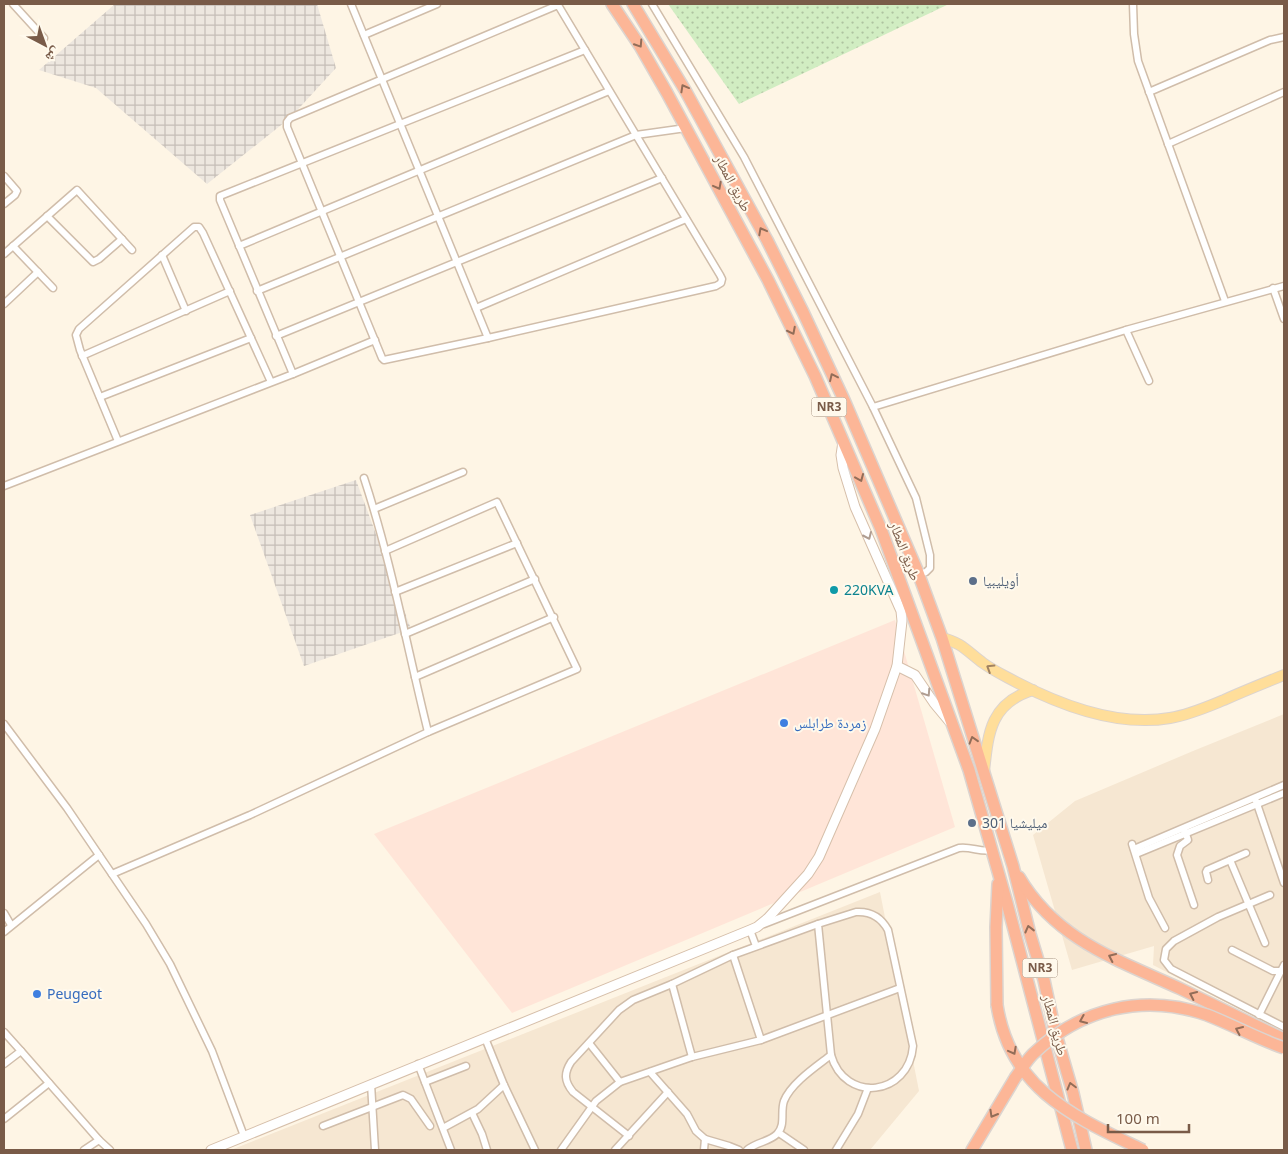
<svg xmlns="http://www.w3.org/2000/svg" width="1288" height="1154" viewBox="0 0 1288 1154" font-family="'Noto Sans','Noto Naskh Arabic',sans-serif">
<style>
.residential{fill:#f6e7d2}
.commercial{fill:#ffe5d8}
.industrial{fill:url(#industrial-grid)}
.grass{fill:url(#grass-dots)}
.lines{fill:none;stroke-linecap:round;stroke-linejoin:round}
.street-casing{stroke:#d0bdaa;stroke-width:9}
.secondary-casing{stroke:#d6bfaa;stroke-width:11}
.primary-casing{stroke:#dcd4cf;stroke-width:12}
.highway-casing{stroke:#dcd4cf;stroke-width:14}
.street{stroke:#fff;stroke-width:6}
.secondary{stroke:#fff;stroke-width:9}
.primary{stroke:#ffde9a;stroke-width:10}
.highway{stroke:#fcb697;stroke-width:11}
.highway-bridge-casing{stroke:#dcd4cf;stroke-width:14;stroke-linecap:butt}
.highway-bridge{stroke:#fcb697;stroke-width:11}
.oneway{stroke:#936d58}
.oneway2{stroke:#af9d91}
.oneway3{stroke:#a18261}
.service-dot{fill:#5c6f8a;stroke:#fff9ec;stroke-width:2}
.culture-dot{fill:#0f9aa8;stroke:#fff9ec;stroke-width:2}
.shop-dot{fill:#3f7fe0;stroke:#fff9ec;stroke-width:2}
.labels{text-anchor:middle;stroke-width:4;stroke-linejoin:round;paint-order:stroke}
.shield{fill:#fff9ec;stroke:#a18a79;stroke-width:1}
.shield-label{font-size:12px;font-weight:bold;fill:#795b48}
.street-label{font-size:14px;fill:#795b48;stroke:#fff9ec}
.service-label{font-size:14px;fill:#4e5e75;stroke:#fff9ec;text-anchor:start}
.culture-label{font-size:14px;fill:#0d838f;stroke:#fff9ec;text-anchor:start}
.shop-label{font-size:14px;fill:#366cbe;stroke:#fff9ec;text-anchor:start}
</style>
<defs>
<pattern id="industrial-grid" width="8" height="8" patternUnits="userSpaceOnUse" patternTransform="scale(1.25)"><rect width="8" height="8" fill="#ede7df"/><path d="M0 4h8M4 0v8" fill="none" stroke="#c5beb7"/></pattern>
<pattern id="grass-dots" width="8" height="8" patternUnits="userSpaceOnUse" patternTransform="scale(1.25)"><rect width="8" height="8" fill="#d1edc2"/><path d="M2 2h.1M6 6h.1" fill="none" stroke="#aec3a0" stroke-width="1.8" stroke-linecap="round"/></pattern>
</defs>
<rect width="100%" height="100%" fill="#fef5e5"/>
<g class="residential">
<path d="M1284,714V1032L1153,965L1154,946L1072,970L1033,835L1075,801L1193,751Z"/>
<path d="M880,892L919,1091L870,1150H231Z"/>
</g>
<path class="commercial" d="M895,620L955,827L512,1013L374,834Z"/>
<g class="industrial">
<path d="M115,4H317L336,68L290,118L207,184L96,88L39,70Z"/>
<path d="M356,480L411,629L304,666L250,515Z"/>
</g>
<path class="grass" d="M668,4H949L739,104Z"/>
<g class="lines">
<defs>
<g id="street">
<path d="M13,4L44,38"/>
<path d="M351,4L488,338"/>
<path d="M557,4L558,5C612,95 666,185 720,275L722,279L721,283L716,286L488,338L384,360L382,358L287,127V122L290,118L558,5"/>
<path d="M652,4L744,157L873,407L916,498L930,555V568L926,572L918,574"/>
<path d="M1133,4L1134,34L1138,61L1225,301"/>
<path d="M364,35L437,4"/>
<path d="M1149,92L1270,40L1284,37"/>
<path d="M1168,144L1284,92"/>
<path d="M4,176L17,191L15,195L4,204"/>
<path d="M47,216L93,262L99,259L122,239"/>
<path d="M13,246L53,288"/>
<path d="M239,246L609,91"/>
<path d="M4,254L77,190L132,250"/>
<path d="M162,255L186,311"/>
<path d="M1273,288L1284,319"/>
<path d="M257,291L636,135L686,128"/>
<path d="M4,304L38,272"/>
<path d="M476,308L686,219"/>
<path d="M1126,330L1149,381"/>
<path d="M276,336L662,178"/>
<path d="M375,340L293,374L220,200V196L585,50"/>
<path d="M82,356L230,291"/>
<path d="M100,397L251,338"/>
<path d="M873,407L1126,330L1284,286"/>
<path d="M118,441L80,350L76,335L79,329L194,227H199L203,233L271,382"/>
<path d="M364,478C391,560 407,647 428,732"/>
<path d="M4,486L293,374"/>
<path d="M374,509L463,472"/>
<path d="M395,592L517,543"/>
<path d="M405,634L535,579"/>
<path d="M415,677L554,617"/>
<path d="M4,724L67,808L146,924L170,964L212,1051L244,1136"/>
<path d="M1256,801L1284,883"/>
<path d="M1185,831L1188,840L1180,846L1177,855L1194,905"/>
<path d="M1132,844L1149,898L1165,928"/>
<path d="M1134,849L1284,785"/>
<path d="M1136,854L1284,793"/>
<path d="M1230,860L1265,943"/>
<path d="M112,874L250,815L428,732L577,669L497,502L385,551"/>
<path d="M1208,880L1206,872L1207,870L1246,853"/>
<path d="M1270,895L1218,917L1174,941L1166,949L1164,960L1171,969L1284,1027"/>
<path d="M856,912C871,911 881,917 888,930L913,1046C909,1096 845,1104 831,1055L818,924Z"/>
<path d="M4,913L11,925"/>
<path d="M764,924L959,848C971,846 981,853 992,850"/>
<path d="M750,930L756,946"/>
<path d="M4,932L99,855"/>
<path d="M1232,950L1273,971H1284"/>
<path d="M733,955L761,1040"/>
<path d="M672,984L692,1057"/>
<path d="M1259,1015L1284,965"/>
<path d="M4,1032L21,1051"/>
<path d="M485,1038L504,1085L535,1150"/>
<path d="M589,1043L620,1082"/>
<path d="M4,1064L21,1051L99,1140L110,1150"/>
<path d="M418,1064L451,1150"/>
<path d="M650,1072L687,1114L696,1131L705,1139L729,1146L739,1150"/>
<path d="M425,1082L466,1066"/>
<path d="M371,1084L375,1150"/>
<path d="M472,1113L482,1134L487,1150"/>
<path d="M4,1119L49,1083"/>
<path d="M323,1126L403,1095L411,1099L430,1126"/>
<path d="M443,1128L478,1109L504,1085"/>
<path d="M779,1133L804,1150"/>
<path d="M629,1136L573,1092C564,1081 564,1073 571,1062L619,1010L633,1000L672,984L733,955L818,924"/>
<path d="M84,1150L99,1140"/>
<path d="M561,1150L596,1101L620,1082L692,1057L761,1040L900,988"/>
<path d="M615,1150L668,1092"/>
<path d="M704,1150L705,1139"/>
<path d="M747,1150C756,1142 769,1142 777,1134C786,1125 780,1112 784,1101C791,1083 817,1066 831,1055"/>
<path d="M836,1150L858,1114L868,1088"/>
</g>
<g id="secondary">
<path d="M897,666L915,675L934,703L949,721"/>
<path d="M211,1150L750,930L757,927L768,918L808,874L819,857L875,729L897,666L902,621L901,611L855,507L843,468L841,455L843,442"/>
</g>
<g id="primary">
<path d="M942,638C961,642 968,652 983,663C994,671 1005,676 1016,682C1062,706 1118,727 1170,718C1189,715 1207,707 1224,700C1244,691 1264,683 1284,675"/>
<path d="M984,772C988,734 990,703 1033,690"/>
</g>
<g id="highway">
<path d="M612,4L640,46L667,93L768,280L815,376L881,529L969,770L1007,903L1072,1150"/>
<path d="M633,4L685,90L767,240L803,312L844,400L917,570L942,638L1013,866L1030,934L1044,980L1055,1031L1073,1093L1086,1150"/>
<path d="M1019,877C1056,940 1118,960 1181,989C1216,1006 1250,1023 1284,1039"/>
<path d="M997,1005L996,927L998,884"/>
<path d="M972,1150L1015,1078"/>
</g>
</defs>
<use href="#street" class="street-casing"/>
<use href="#secondary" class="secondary-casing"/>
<use href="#primary" class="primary-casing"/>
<use href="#highway" class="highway-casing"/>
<use href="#street" class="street"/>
<use href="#secondary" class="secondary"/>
<use href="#primary" class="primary"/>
<use href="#highway" class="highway"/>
<defs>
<g id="highway-bridge">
<path d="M997,1005C1010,1090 1075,1117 1143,1150"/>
<path d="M1015,1078C1021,1070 1026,1061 1033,1054C1081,1008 1144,993 1207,1015C1233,1025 1258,1039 1284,1048"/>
</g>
</defs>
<use href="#highway-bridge" class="highway-bridge-casing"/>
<use href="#highway-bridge" class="highway-bridge"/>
</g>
<defs><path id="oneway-chevron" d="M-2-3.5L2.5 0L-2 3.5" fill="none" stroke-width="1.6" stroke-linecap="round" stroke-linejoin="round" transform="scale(1.25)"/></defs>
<g class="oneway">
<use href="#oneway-chevron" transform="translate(639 44) rotate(57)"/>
<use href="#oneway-chevron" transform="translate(684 88) rotate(-119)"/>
<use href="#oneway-chevron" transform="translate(718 186) rotate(62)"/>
<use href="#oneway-chevron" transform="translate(762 231) rotate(-118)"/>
<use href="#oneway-chevron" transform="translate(792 331) rotate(63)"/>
<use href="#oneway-chevron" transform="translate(833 377) rotate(-115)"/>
<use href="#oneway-chevron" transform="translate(860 478) rotate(67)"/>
<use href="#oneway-chevron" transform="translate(973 740) rotate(-107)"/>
<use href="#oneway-chevron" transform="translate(1029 929) rotate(-104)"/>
<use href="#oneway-chevron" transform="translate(1112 957) rotate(-155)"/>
<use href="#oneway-chevron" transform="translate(1193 995) rotate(-155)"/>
<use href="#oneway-chevron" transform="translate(1083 1020) rotate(157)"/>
<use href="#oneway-chevron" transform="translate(1239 1030) rotate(-156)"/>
<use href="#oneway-chevron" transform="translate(1013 1051) rotate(62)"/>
<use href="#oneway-chevron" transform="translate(1071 1086) rotate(-105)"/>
<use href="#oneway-chevron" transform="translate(993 1114) rotate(120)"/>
</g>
<g class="oneway2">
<use href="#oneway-chevron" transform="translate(868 536) rotate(66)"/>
<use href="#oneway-chevron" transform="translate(927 693) rotate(57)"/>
</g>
<use class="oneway3" href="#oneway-chevron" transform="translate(990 668) rotate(-148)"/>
<g class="service-dot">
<circle cx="973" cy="581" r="5"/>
<circle cx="972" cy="823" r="5"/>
</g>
<circle class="culture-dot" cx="834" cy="590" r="5"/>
<g class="shop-dot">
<circle cx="784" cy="723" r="5"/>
<circle cx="37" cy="994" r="5"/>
</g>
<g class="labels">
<g class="shield">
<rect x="811.5" y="397.5" width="35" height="19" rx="4"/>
<rect x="1022.5" y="958.5" width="35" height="19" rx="4"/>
</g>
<g class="shield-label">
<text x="829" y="411">NR3</text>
<text x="1040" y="972">NR3</text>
</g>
<g class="street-label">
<text transform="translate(733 183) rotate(62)" y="5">طريق المطار</text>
<text transform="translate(905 551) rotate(69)" y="5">طريق المطار</text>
<text transform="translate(1055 1025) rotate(75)" y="5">طريق المطار</text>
</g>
<g class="service-label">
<text x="983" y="586">أويليبيا</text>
<text x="982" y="828">ميليشيا 301</text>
</g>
<g class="culture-label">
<text x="844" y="595">220KVA</text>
</g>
<g class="shop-label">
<text x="794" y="728">زمردة طرابلس</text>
<text x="47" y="999">Peugeot</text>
</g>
</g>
<rect width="1288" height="1154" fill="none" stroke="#795b48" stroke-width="10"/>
<g transform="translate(45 45) rotate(139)" stroke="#fff9ec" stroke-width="4" paint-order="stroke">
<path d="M0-4L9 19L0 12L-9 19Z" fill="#795b48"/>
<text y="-8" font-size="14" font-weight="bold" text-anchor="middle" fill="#795b48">ش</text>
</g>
<path d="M1108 1124v8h81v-8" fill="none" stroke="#795b48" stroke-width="2.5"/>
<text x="1116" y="1124" font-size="15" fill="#795b48" stroke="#fff9ec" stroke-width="4" paint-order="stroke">100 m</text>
</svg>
